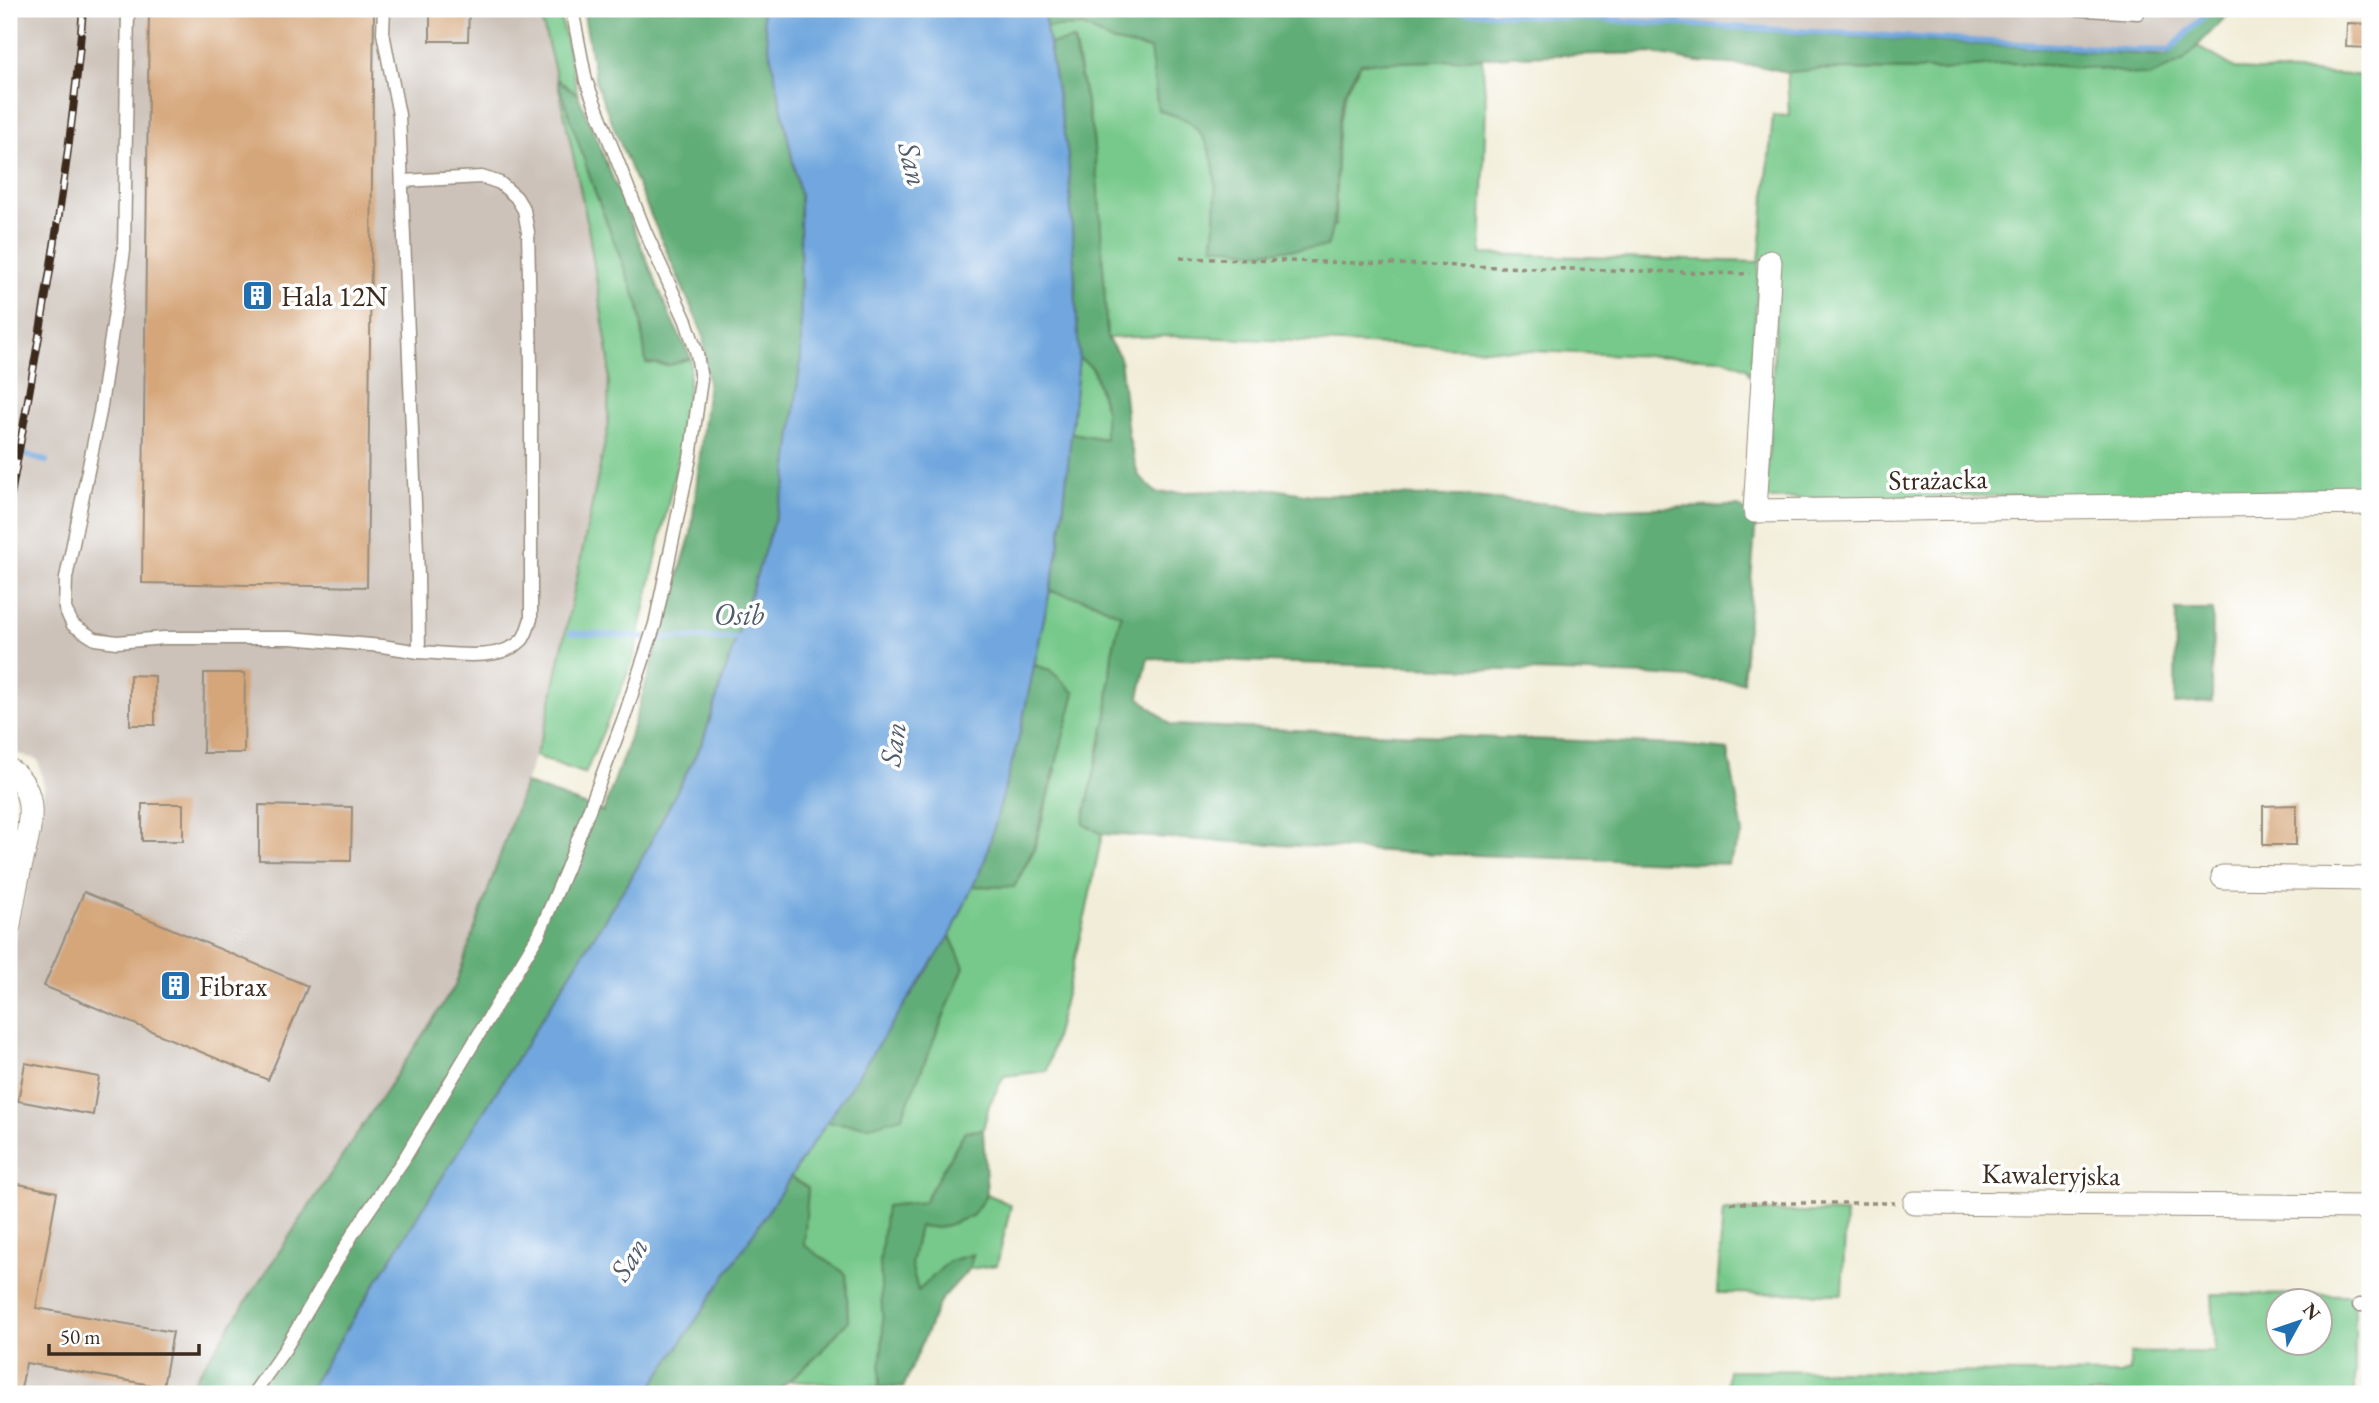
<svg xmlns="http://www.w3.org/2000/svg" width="2379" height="1403" viewBox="0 0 2379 1403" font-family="'EB Garamond',serif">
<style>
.industrial{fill:#ccc2b9}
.green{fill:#77c98b;stroke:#597a54;stroke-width:2;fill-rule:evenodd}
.forest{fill:#61ad77;stroke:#4e6c4a;stroke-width:2}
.water{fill:#71a7de;stroke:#56687e;stroke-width:2}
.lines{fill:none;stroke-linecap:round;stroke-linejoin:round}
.stream{stroke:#71a7de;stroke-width:6}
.building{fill:#d5a679}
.lane-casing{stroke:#968c7b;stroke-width:15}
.street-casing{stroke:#968c7b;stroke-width:25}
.path{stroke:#968c7b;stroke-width:3.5;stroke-dasharray:5 5;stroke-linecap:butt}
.lane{stroke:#fff;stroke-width:12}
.street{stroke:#fff;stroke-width:23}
.rail-casing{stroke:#3b2a1e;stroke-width:8}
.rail{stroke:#fff;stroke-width:5;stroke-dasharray:16;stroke-linecap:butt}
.labels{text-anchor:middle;stroke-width:7;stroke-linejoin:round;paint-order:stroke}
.poi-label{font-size:28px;fill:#3b2a1e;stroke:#fff;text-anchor:start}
.street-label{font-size:28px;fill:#3b2a1e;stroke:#fff}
.water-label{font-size:30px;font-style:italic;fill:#515c6b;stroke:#fff}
</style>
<rect width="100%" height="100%" fill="#fff"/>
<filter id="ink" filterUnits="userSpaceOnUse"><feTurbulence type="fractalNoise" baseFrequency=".0143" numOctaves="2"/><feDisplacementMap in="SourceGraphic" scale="14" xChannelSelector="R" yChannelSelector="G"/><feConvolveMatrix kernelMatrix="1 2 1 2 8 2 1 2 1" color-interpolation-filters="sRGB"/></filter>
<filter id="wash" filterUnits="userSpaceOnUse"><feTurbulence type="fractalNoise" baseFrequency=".00686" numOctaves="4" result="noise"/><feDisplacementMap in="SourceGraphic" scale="28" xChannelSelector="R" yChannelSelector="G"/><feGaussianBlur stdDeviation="1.57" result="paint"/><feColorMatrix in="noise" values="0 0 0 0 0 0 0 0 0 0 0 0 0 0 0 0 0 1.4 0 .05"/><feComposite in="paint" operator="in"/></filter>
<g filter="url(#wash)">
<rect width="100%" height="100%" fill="#f1edd8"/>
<g class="industrial">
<path d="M9,9H539L557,79L587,221L609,359L608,428L547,720L455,986L185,1394H9V960L36,846L44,787L38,760L9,751Z"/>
<path d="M1402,9H2212L2167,56Z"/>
</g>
<g class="green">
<path d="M539,9H559L578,95L558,80L595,192L639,306L646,363L670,365L691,358L684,433L633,661L585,774L535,756L547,720L608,428L609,359L587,221L557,79Z"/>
<path d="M1084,26L1110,41L1151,49L1158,110C1168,114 1181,116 1189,122C1224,147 1216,208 1213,246L1335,226L1338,128L1346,90L1361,63L1482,58L1486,104L1481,254L1759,262L1773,115L1789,116L1787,72L1822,69L1940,70L2014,63L2104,69L2148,77L2184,60L2197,46L2237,69L2370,76V491L1766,499L1779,256L1759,262L1751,377L1746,368L1724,359L1170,336L1107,338L1100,211L1093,137L1074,40L1049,44L1046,27Z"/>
<path d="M1079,358L1092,368L1105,408V439L1071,433Z"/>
<path d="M1050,591L1091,601L1121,615L1112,653L1107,714L1083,823L1102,834L1086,913L1047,1071L1004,1076L989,1105L983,1130L965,1131L924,1202L883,1333L879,1387L789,1381L816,1357L848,1321L846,1274L803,1245L808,1188L790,1177L826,1122L870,1126L964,967L950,936L973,886L1014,887L1034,850L1056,771L1050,670L1034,665Z"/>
<path d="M987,1194L1011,1205L997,1265L969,1269L973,1255L918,1291L911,1264L919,1226L939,1228L972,1216Z"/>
<path d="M1723,1210L1846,1213L1842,1294L1717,1293Z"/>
<path d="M2212,1294L2351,1295L2355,1312V1394H1726L1728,1370L2120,1374L2130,1371V1353L2215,1352ZM2278,1302H2320V1344H2278Z"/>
</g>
<g class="forest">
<path d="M583,9H761L800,195L801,358L786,484L703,741L637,868L306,1394H185L455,986L525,783L603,812L627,746L691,534L708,384L703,334L631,170L596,83Z"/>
<path d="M1043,9H1402L2167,56L2212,9H2233L2184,60L2149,77L2104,69L2014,63L1940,70L1822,69L1787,72L1759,66L1697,62L1650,53L1510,56L1440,61L1361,63C1356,72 1349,82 1345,92C1329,142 1344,197 1327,247L1256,252L1213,246C1216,208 1224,147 1189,122C1181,116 1168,114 1158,110L1150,49L1110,41L1084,26L1046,27Z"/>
<path d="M1073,40L1093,137L1100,211L1107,338L1120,357L1128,434L1138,475L1156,493L1274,489L1311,495L1461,496L1608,509L1738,506L1756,519L1743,682L1648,675L1148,658L1139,697L1171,725L1680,745L1728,750L1743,833L1728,864L1416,853L1102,834L1083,824L1107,714L1112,653L1121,615L1091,601L1050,591L1060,542L1071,433L1105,439V408L1093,368L1079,358L1068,156L1049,44Z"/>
<path d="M557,79L578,95L673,323L691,358L670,365L646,363L639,306L595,192Z"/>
<path d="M2176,610H2213L2212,702L2175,704Z"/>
<path d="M1034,665L1050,670L1075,693L1033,850L1014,887L973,886L985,860L1020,733Z"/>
<path d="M950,936L964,967L902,1117L870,1126L826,1122Z"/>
<path d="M983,1130L987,1194L972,1216L939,1228L919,1226L911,1264L918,1291L949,1261L973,1254L969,1269L940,1301L903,1388L879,1387L883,1333L880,1261L886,1206L924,1202L965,1131Z"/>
<path d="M790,1177L808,1188L804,1245L846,1274L848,1321L816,1357L774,1394H647Z"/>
</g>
<path class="water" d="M761,9H1043L1068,156L1079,358L1060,542L1020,733L985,860L950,936L647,1394H306L637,868L703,741L786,484L801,358L800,195Z"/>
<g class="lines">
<g class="stream">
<path d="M1418,9L2128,50L2169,51L2211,9"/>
<path d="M9,450L46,461"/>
<path d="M571,633L664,638H744"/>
</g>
</g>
<g id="blocks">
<g class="building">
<path d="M149,9H374L367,587L142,583Z"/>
<path d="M430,9H469L468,41H430Z"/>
<path d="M2347,23L2370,24V48L2346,47Z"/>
<path d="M204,673H245L244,753H203Z"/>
<path d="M130,675L155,676V725H130Z"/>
<rect x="142" y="804" width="41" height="37"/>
<path d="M259,805L352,807L351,861L259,860Z"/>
<path d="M2296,805V845H2263V806Z"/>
<path d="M84,892L308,986L268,1080L44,986Z"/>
<path d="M25,1063L99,1077L93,1115L18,1101Z"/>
<path d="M9,1182L57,1192L36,1308L173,1332L163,1387L26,1363L20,1394H9Z"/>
</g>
</g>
</g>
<g filter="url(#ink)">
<use href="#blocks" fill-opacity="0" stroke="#968c7b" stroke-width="2"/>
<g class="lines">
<defs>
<g id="lane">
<path d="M128,9L124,251L100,412L66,578L65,609L73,625L95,639L117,642L164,638H291L382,646L419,652L418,576L399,115L383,33L384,9"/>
<path d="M2070,9L2138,13V9"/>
<path d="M402,181L482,177L500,183L516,197L524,210L528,232L531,365V619C528,626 527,634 522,640C499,663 449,653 419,652"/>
<path d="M2359,1305H2370"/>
<path d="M253,1394L285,1349L354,1232L404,1159L539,934L567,868L625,715L655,624L690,458L701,380L697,354L686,321L645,231L586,81L572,9"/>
</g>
<g id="street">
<path d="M1770,262L1755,511L2370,503"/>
<path d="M9,770C44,793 27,838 19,871C15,889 12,907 9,925"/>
<path d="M2223,877L2370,879"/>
<path d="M1915,1203L2370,1207"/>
</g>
</defs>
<use href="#lane" class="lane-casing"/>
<use href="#street" class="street-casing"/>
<g class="path">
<path d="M1180,258L1750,274"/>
<path d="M1731,1203H1895"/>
</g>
<use href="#lane" class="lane"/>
<use href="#street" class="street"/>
<defs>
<path id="rail" d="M9,507C38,341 70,177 83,9"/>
</defs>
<use href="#rail" class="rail-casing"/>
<use href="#rail" class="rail"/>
</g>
</g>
<defs>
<symbol id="building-square" viewBox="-11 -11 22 22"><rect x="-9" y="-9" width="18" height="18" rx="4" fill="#1f6fb2" stroke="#fff"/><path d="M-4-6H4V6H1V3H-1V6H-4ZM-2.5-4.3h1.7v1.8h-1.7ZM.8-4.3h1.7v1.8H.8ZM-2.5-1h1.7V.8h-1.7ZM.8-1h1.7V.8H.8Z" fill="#fff"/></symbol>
</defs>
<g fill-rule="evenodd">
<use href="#building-square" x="240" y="278" width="35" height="35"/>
<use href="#building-square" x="158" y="968" width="35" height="35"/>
</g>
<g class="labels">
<g class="poi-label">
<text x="281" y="306">Hala 12N</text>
<text x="199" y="996">Fibrax</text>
</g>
<g class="street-label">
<text transform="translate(1938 479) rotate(-1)" y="10">Strażacka</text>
<text transform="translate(2051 1174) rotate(1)" y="10">Kawaleryjska</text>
</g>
<g class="water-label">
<text transform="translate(913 164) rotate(76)" y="10">San</text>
<text x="739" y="625">Osib</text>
<text transform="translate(893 744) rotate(-82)" y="10">San</text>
<text transform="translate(629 1259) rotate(-58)" y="10">San</text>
</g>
</g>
<rect width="2379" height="1403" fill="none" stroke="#fff" stroke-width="35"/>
<g transform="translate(2299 1322) rotate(50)"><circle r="33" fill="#ffffff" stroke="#b1aaa5" stroke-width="2"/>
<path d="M0-5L12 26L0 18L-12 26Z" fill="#1f6fb2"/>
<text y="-10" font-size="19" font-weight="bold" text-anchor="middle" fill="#3b2a1e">N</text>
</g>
<path d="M49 1344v10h150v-10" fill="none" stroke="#3b2a1e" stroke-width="3.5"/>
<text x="60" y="1344" font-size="21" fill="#3b2a1e" stroke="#ffffff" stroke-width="5" paint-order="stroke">50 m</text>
</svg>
